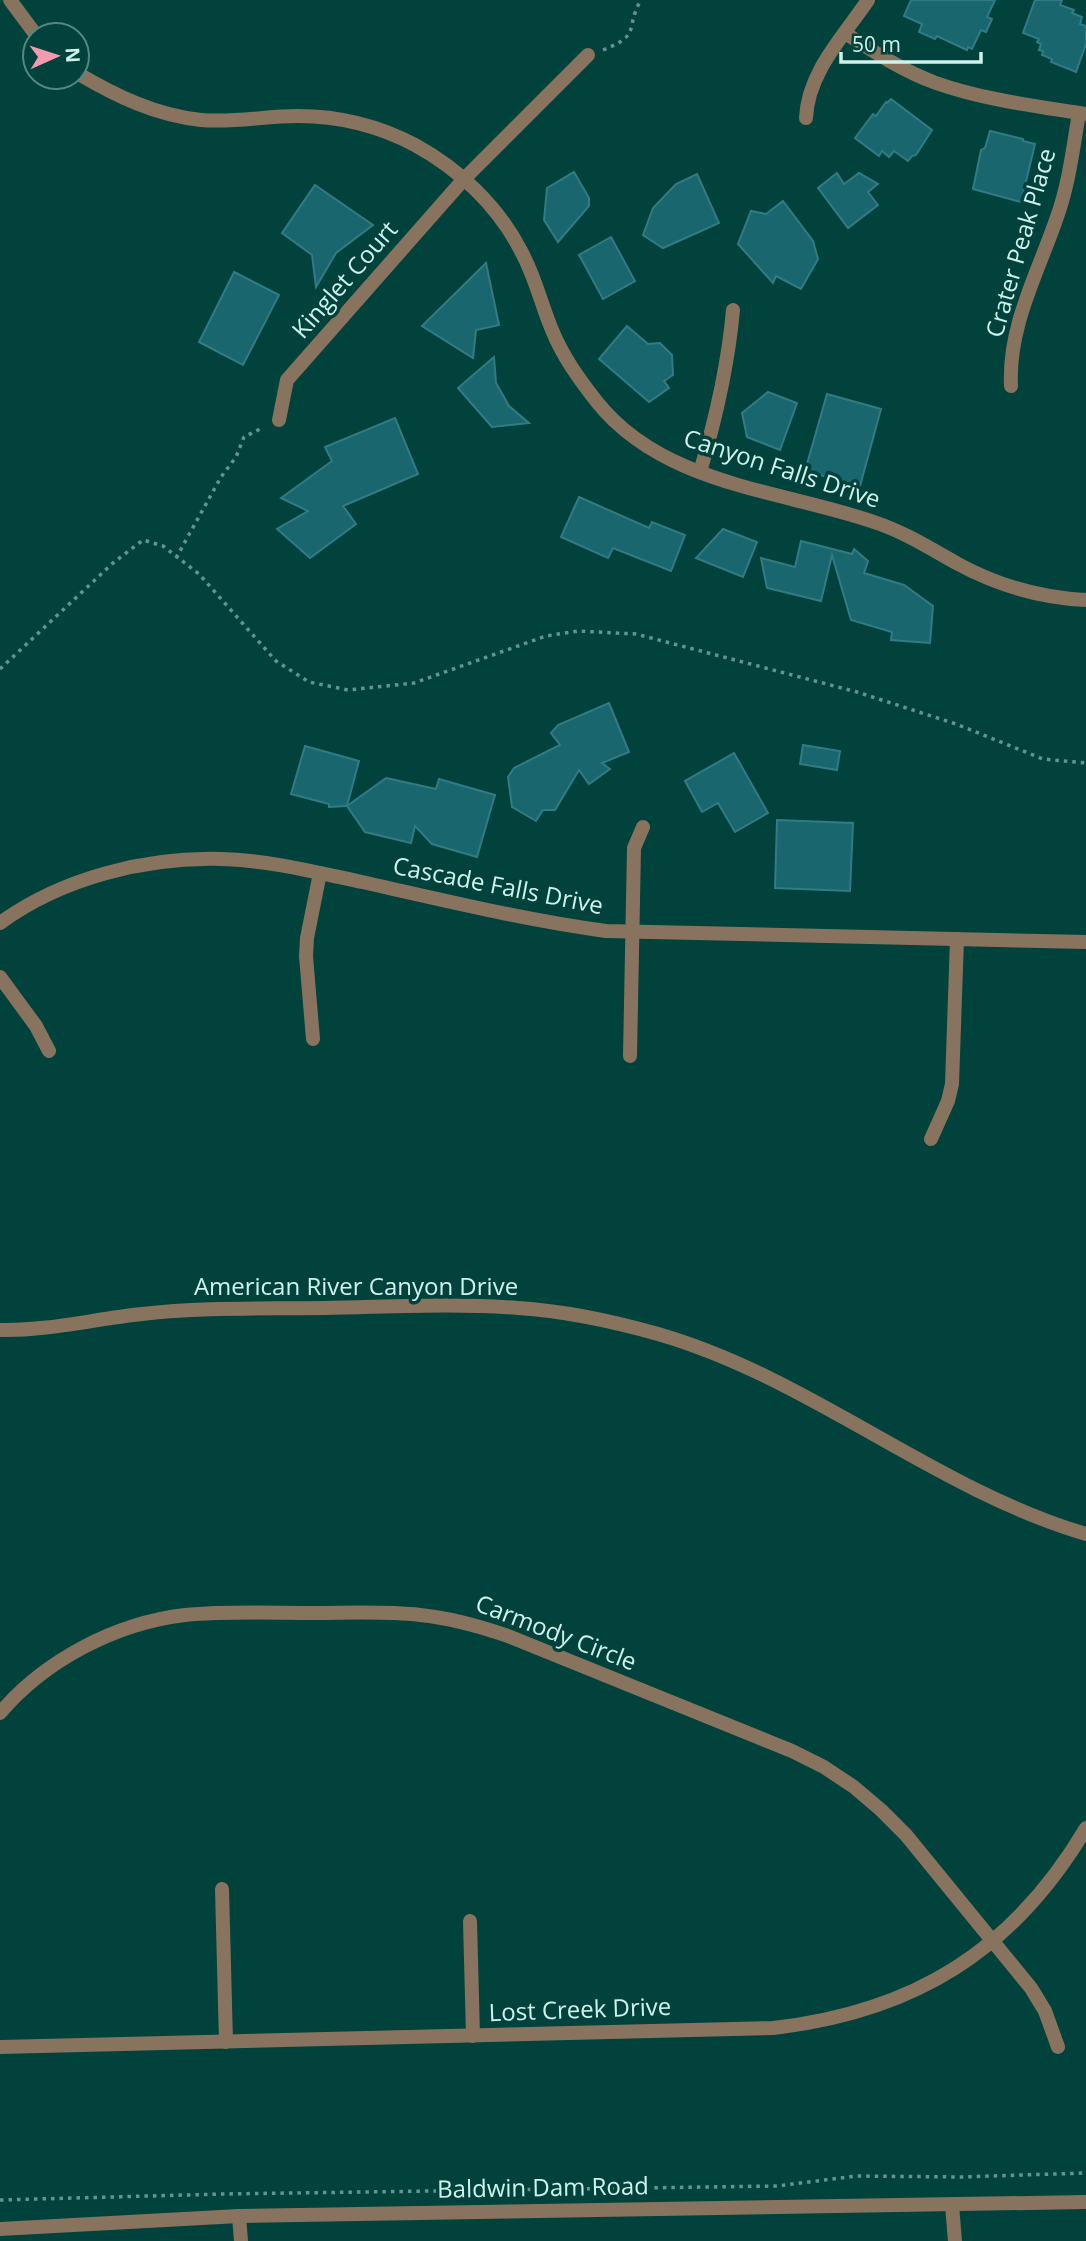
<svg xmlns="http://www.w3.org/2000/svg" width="1086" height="2241" viewBox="0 0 1086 2241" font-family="'Open Sans',sans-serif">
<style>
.building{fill:#19666e;stroke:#317c84;stroke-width:2}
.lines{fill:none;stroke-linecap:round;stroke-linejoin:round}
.path{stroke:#63958f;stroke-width:3.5;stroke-dasharray:3.5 5;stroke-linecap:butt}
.minor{stroke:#88735e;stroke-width:14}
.tertiary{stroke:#88735e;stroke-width:14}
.labels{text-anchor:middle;stroke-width:7;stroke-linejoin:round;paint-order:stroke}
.street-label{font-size:24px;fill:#cff2ec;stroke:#02423c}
</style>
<rect width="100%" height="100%" fill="#02423c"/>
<g class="building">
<path d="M911,0H995L987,17L992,19L986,32L981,30L972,49L968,47L967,50L937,36L935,39L919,32L922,24L904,16Z"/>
<path d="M1035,0H1062L1060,5L1074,10L1072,13L1082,17L1080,24L1086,26V44L1076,72L1051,62L1052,59L1042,55L1043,51L1039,50L1041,44L1037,42L1039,39L1023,33Z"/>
<path d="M891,99L932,130L916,155L912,156L908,161L894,151L889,157L882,151L879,156L855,138L873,114L876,116L886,102L887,103Z"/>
<path d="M990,131L1023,139V141L1035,144L1021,202L973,189L981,150L985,148Z"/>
<path d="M574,172L589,198V206L558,242L544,220L547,188Z"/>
<path d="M837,173L844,184L859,173L878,184L868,192L878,205L848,228L818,188Z"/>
<path d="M697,174L719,223L663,248L643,235L653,208L676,184Z"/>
<path d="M315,185L373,225L336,253L316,287L312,255L282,233Z"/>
<path d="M783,201L813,241L818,259L801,289L776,276L773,283L738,244L751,211L766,214Z"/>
<path d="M611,237L635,281L603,299L579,255Z"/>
<path d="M486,263L499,325L476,330L473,358L422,326Z"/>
<path d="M234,272L279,295L243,365L199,342Z"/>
<path d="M627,326L648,344L660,343L672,355L673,375L664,381L669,388L649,402L599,359Z"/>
<path d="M494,357L496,383L509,406L529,423L492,427L458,388Z"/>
<path d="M768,392L797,403L780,450L747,437L742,413Z"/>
<path d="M827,394L881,409L860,486L805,471Z"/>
<path d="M395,418L418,474L343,506L356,524L310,558L277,529L308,511L281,498L332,461L325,447Z"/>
<path d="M579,497L649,528L652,522L685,535L671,571L613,548L608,558L561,537Z"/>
<path d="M723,529L757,542L743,577L696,558Z"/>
<path d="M801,541L852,554L854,549L868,561L864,573L904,585L933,606L930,643L891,640L892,632L851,620L832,555L821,601L767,588L761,558L795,567Z"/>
<path d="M609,703L629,752L602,763L610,769L589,784L579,770L555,810H543L536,821L512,807L508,777L514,768L560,745L551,733L558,725Z"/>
<path d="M803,745L840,751L837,770L800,764Z"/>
<path d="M305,746L359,761L347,806L329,807V804L291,794Z"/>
<path d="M734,753L768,813L735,832L718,803L702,812L685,781Z"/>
<path d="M386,778L436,789L439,779L495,795L477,857L432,844L415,826L411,843L365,832L347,806Z"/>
<path d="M777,820L853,823L850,891L775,888Z"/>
</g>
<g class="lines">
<g class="path">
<path d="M603,50C643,34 624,29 641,0"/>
<path d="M176,558L221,477L236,457L244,437L264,427"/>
<path d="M0,669L113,563L143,540L163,546L199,574L276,661L309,682L348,690L414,683L546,636L578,631L636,634L857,692L956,724L1043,759L1086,763"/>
<path d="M0,2200L223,2194L777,2186L856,2176L960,2177L1086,2173"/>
</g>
<g class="minor">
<path d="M10,0L36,35"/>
<path d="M845,33C874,52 903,71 936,83C984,100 1036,106 1086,114"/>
<path d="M77,73C116,96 155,115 201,120C234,123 265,116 298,116C338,116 379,126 415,145C459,169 498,206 521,251C535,276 541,304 552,330C563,357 579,379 597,402C664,486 783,490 877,523C906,533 931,549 958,564C997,585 1042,598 1086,600"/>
<path d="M806,118C808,72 843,37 868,0"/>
<path d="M1011,386C1008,326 1038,273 1057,217C1069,184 1073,148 1079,113"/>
<path d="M279,420L287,380L464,179L588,55"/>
<path d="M700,472C716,418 728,366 733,310"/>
<path d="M0,923C62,878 145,857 221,859C268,860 316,872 362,882C443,900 524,920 606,931L1086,942"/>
<path d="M0,977L36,1026L49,1051"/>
<path d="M313,1039L306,956L307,938L320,873"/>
<path d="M630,1056L634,848L643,827"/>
<path d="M931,1139L948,1101L952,1084L957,939"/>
<path d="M0,1713C45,1660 116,1623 185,1615C227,1611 271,1613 313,1613C349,1613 385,1611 420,1615C451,1618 479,1626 508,1636L792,1751L824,1767L854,1787L881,1810L906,1835L1031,1988L1045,2011L1058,2047"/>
<path d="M222,1889L226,2042"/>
<path d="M470,1921L473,2036"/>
<path d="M0,2047L773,2028C914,2012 1013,1951 1086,1828"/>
<path d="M952,2205L955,2241"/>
<path d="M239,2216L241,2241"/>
<path d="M0,2229L239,2216L1086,2202"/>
</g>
<path class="tertiary" d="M0,1330C48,1331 94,1319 142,1314C202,1307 263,1309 324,1308C389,1307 454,1303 518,1308C565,1311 612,1321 658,1334C811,1378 934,1489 1086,1534"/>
</g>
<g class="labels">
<g class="street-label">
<text transform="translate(1021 243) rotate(-74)" y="8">Crater Peak Place</text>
<text transform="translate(345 280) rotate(-49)" y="8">Kinglet Court</text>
<text transform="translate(782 469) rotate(18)" y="8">Canyon Falls Drive</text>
<text transform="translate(498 886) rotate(11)" y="8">Cascade Falls Drive</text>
<text x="356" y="1295">American River Canyon Drive</text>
<text transform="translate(556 1633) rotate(21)" y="8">Carmody Circle</text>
<text transform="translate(580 2010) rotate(-2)" y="8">Lost Creek Drive</text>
<text transform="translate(543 2188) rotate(-1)" y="8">Baldwin Dam Road</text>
</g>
</g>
<g transform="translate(56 56) rotate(87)"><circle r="33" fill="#02423c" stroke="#548882" stroke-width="2"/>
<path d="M0-5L12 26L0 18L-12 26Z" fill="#f29aae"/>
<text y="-10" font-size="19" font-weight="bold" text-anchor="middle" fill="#cff2ec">N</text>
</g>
<path d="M841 52v10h140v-10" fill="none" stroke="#cff2ec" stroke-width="3.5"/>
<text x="852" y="52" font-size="21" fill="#cff2ec" stroke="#02423c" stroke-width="5" paint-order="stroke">50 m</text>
</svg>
